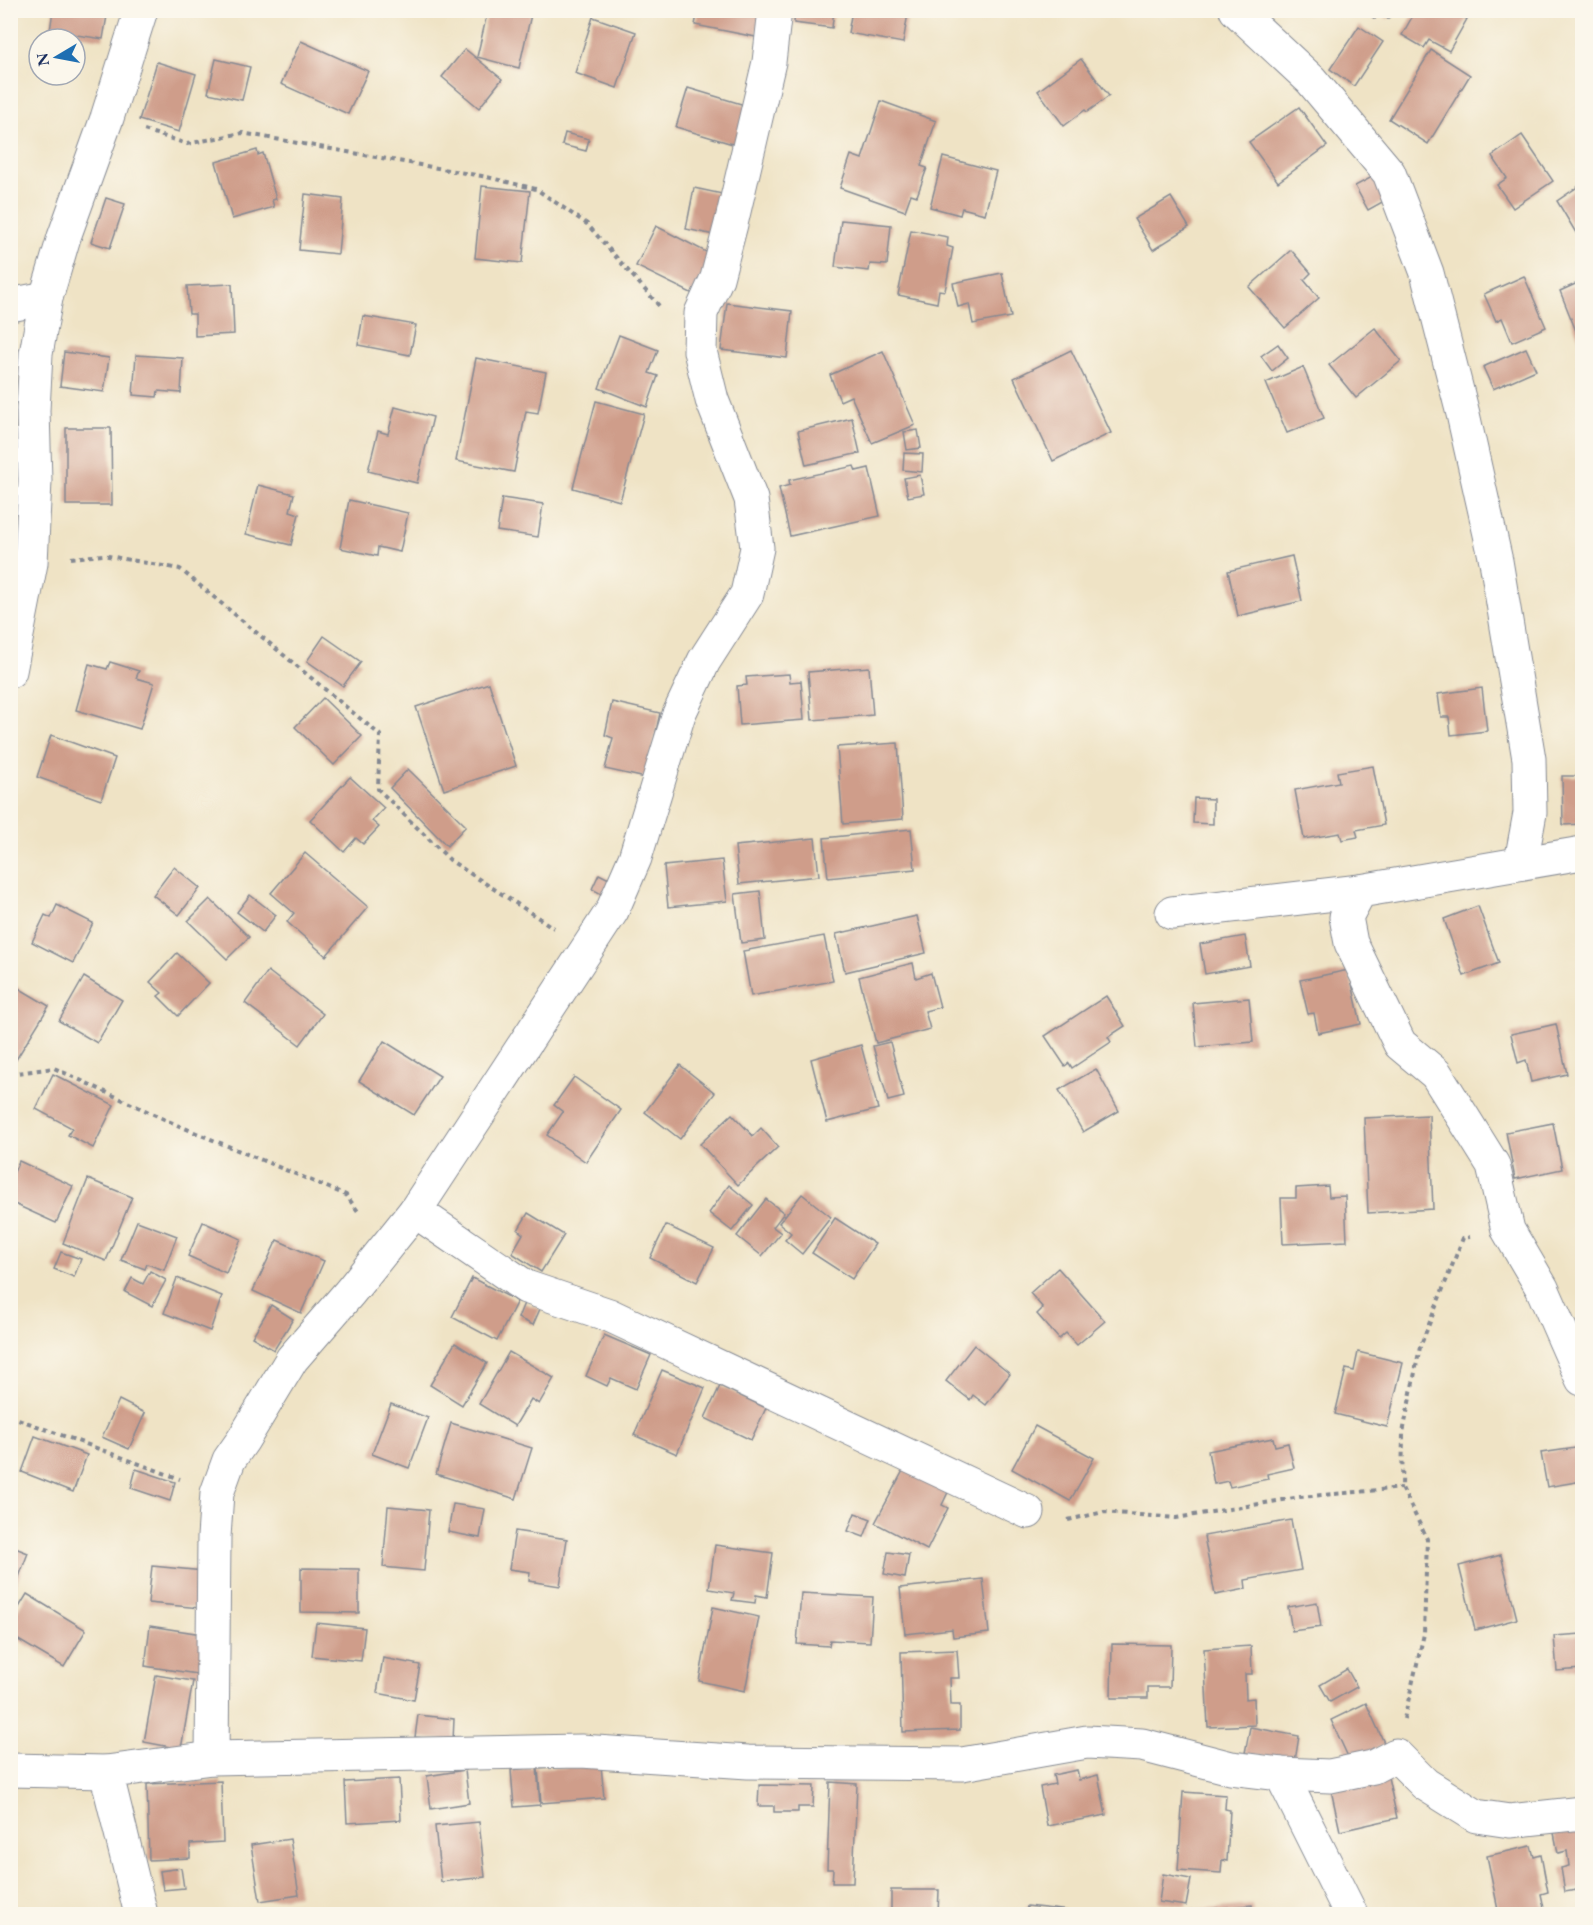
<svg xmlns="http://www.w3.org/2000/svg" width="1593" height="1925" viewBox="0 0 1593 1925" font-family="'EB Garamond',serif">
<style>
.building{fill:#cf9d8a}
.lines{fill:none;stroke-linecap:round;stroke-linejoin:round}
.minor-casing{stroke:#858992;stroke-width:35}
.path{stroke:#858992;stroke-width:4;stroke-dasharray:4.5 4.5;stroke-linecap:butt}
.minor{stroke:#fff;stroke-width:33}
</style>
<rect width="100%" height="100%" fill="#fbf7ec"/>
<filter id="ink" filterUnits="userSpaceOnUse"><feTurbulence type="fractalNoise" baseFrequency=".0167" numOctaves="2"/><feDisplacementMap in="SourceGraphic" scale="12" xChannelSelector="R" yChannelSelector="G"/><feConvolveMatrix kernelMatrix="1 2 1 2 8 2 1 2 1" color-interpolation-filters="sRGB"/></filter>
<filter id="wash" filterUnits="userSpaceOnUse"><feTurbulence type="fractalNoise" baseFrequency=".008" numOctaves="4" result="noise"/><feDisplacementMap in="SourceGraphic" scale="24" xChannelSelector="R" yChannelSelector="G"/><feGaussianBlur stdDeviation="1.35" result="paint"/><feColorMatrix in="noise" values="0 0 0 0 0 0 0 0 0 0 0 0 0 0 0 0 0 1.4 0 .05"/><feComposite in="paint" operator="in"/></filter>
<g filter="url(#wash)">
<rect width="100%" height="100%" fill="#efe3c5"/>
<g id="blocks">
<g class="building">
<path d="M53,10H108L103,39L50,31Z"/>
<path d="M488,10H532L519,68L477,57Z"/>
<path d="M698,10H761L756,37L695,25Z"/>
<path d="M795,10H834L832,28L794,23Z"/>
<path d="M852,10H895L908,13L903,43L848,33Z"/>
<path d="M1362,10H1393L1388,19L1379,12L1375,19Z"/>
<path d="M1416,10H1453L1467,19L1449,51L1429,40L1424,48L1402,35Z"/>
<path d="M593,17L636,32L617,88L575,73Z"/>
<path d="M1359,26L1383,42L1354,86L1330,69Z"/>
<path d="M301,41L368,71L348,114L281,84Z"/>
<path d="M465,49L502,79L479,108L442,77Z"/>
<path d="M1431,50L1470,75L1428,144L1389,119Z"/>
<path d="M216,59L250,67L242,100L208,93Z"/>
<path d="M1081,59L1109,96L1087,112L1085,110L1064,126L1038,91Z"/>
<path d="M157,62L196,74L179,132L139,120Z"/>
<path d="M688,88L748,106L736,145L676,127Z"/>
<path d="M881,101L936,121L921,166L927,168L917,196L911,194L905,211L840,188L851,155L862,159Z"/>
<path d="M1299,107L1327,146L1278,182L1249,142Z"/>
<path d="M565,133L589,139L586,151L562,145Z"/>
<path d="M1522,135L1553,181L1513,208L1497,185L1507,178L1492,156Z"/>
<path d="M257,150L258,155L263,153L276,199L272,200L274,207L232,219L216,162Z"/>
<path d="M943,157L996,171L985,214L962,208L960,215L930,207Z"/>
<path d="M1374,176L1386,200L1368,210L1355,186Z"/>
<path d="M1582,184V243L1557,201Z"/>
<path d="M482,186L530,191L522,263L475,258Z"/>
<path d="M694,188L727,195L719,236L686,229Z"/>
<path d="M305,194L343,199L338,254L299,250Z"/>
<path d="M1171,197L1189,227L1153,250L1134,219Z"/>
<path d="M106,198L125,204L110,248L91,242Z"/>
<path d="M841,220L891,225L887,265L870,264L869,271L835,267Z"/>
<path d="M656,226L712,255L693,294L636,266Z"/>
<path d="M911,230L948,237L947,246L953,248L945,291L939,290L937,303L898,295Z"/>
<path d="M1291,250L1311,273L1304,280L1319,298L1285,328L1249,287Z"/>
<path d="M1002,273L1011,317L973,324L969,304L958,307L953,283Z"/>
<path d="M1524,276L1546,327L1512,342L1502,318L1496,321L1484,294Z"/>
<path d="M1582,281V340L1580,341L1560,291Z"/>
<path d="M232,284L234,334L195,336V314H189L187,286Z"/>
<path d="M727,303L792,311L787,358L721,350Z"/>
<path d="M363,316L416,325L410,355L358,345Z"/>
<path d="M1375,328L1401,361L1356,398L1329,365Z"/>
<path d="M619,335L658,350L649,373L658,376L647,407L599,388Z"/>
<path d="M1278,344L1288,358L1272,371L1261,356Z"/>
<path d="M1526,348L1536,370L1493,389L1483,367Z"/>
<path d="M1071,350L1111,433L1053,461L1014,378Z"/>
<path d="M883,351L915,425L872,443L851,396L840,401L830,375Z"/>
<path d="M64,352L109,358L104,392L60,386Z"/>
<path d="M136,355L183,358L181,393L158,391L157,397L133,395Z"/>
<path d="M476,358L546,372L538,413L526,411L514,472L456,461Z"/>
<path d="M10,365H12L16,403H10Z"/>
<path d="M1303,367L1324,418L1287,433L1266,383Z"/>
<path d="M596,401L644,414L620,501L573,488Z"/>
<path d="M395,407L433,417L417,483L368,471L378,431L388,434Z"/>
<path d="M16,411L22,478L10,479V412Z"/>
<path d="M852,418L860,453L806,465L798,431Z"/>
<path d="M66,428H111L112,505H66Z"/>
<path d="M918,430L921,448L907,450L904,432Z"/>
<path d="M904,453L923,454L922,472L903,470Z"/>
<path d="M854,466L856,471L869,468L880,516L790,536L779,488L790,485L789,480Z"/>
<path d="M920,475L924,494L908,497L904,478Z"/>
<path d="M258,485L294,494L290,511L299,514L291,545L246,534Z"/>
<path d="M502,498L543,504L538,537L497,531Z"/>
<path d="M349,500L408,513L400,552L378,547L377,556L340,548Z"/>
<path d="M1292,556L1302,601L1238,616L1228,571Z"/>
<path d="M324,636L361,662L343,686L307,661Z"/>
<path d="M110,662L139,671L136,678L154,683L140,729L76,710L89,664L107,669Z"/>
<path d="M869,667L873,715L812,720L808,672Z"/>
<path d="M789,674L790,682L801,681L804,720L740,725L737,686L747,685L746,677Z"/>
<path d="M489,683L516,766L444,790L416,707Z"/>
<path d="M1482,688L1487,731L1451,735L1449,717H1441L1438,694Z"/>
<path d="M323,698L362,736L334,765L295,727Z"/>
<path d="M612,702L660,713L646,778L605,769L613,738L605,735Z"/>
<path d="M51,735L115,758L101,800L37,777Z"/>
<path d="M898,743L903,819L843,824L837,747Z"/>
<path d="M1373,766L1384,825L1356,830L1358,837L1342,840L1340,833L1304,839L1295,790L1339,782L1337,772Z"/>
<path d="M408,769L466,826L447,846L390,788Z"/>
<path d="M1562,776H1582V824L1563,825Z"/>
<path d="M350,777L384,808L372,821L379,827L363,844L356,838L344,852L310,820Z"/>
<path d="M1194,798L1213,799V824L1193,823Z"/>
<path d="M911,829L915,869L828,878L824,838Z"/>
<path d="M815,838L819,876L739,884L735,846Z"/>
<path d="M305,853L368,907L326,956L287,922L294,913L271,893Z"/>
<path d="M722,860L727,901L668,907L664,866Z"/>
<path d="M174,867L200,888L179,915L153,895Z"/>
<path d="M599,874L615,882L607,897L592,889Z"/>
<path d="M760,891L765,940L741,943L735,894Z"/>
<path d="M250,895L276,915L263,932L237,912Z"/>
<path d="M210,899L249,937L227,959L188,921Z"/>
<path d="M57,905L93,923L73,963L32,942L45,915L51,918Z"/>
<path d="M1478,906L1499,963L1464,976L1444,919Z"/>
<path d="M917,916L926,953L845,972L836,934Z"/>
<path d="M824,936L833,981L751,996L743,951Z"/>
<path d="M1245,936L1250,966L1205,974L1200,944Z"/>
<path d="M177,953L209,983L178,1016L158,996L162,993L150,982Z"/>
<path d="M913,963L916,978L931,973L940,1007L925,1011L930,1029L876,1043L859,977Z"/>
<path d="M1349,970L1361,1024L1318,1033L1314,1013L1308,1014L1300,980Z"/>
<path d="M268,971L323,1014L300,1045L245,1003Z"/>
<path d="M84,977L122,1000L97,1043L59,1021Z"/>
<path d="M10,983L49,1006L14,1063L10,1061Z"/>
<path d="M1106,996L1125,1026L1108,1037L1111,1042L1072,1068L1069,1063L1065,1066L1045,1036Z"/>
<path d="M1249,998L1253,1042L1197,1047L1193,1003Z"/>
<path d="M1556,1024L1567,1074L1531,1082L1526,1060L1518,1063L1511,1034Z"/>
<path d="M384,1041L440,1076L414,1115L359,1081Z"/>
<path d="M890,1042L904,1097L888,1101L873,1046Z"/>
<path d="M861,1045L878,1109L827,1122L811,1059Z"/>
<path d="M680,1065L715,1093L680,1139L645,1112Z"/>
<path d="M1096,1069L1119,1111L1083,1132L1059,1090Z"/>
<path d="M53,1074L114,1105L93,1148L68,1135L72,1128L36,1109Z"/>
<path d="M574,1077L621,1110L586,1162L547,1135L563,1112L554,1105Z"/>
<path d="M732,1114L753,1136L761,1128L778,1147L738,1185L700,1144Z"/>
<path d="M1429,1115L1433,1209L1368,1213L1364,1118Z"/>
<path d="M1553,1123L1562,1169L1515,1179L1506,1132Z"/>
<path d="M19,1161L73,1186L56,1223L10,1202V1181Z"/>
<path d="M88,1179L132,1197L106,1261L63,1243Z"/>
<path d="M729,1185L753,1205L732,1231L709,1213Z"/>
<path d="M1328,1186L1329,1197L1345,1196L1347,1241L1283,1244L1281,1198H1296V1188Z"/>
<path d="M802,1194L831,1217L802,1254L785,1240L791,1233L779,1223Z"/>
<path d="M766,1199L784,1213L773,1227L781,1233L762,1256L737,1236Z"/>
<path d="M528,1213L564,1235L541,1272L512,1253L523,1234L518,1230Z"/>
<path d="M835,1218L875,1244L852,1279L812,1253Z"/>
<path d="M137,1221L177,1236L164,1270L147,1264L145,1269L121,1260Z"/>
<path d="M203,1222L241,1239L226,1273L188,1256Z"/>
<path d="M666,1225L714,1248L697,1282L650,1258Z"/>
<path d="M277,1240L324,1261L301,1313L253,1291Z"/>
<path d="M61,1252L81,1259L74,1277L54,1269Z"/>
<path d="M1058,1268L1105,1321L1077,1345L1066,1333L1059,1339L1037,1314L1043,1308L1030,1293Z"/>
<path d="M150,1271L166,1280L152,1306L125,1292L132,1278L143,1284Z"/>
<path d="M177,1278L222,1296L210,1331L164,1313Z"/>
<path d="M472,1278L517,1301L497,1341L452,1317Z"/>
<path d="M524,1303L540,1309L533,1325L518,1318Z"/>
<path d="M271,1305L293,1319L274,1350L252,1337Z"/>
<path d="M604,1335L651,1355L636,1389L611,1378L607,1386L586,1376Z"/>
<path d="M455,1343L487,1363L462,1405L430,1385Z"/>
<path d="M974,1345L1010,1374L986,1405L973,1395L970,1400L946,1381Z"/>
<path d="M509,1352L554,1378L539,1404L531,1399L515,1426L479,1404Z"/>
<path d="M1358,1352L1403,1363L1387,1427L1335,1414L1346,1369L1354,1371Z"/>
<path d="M662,1370L705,1388L677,1454L634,1435Z"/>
<path d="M720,1386L766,1408L751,1440L705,1418Z"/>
<path d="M119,1400L145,1413L129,1449L102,1437Z"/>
<path d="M391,1404L428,1418L409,1468L372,1454Z"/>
<path d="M451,1423L532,1448L516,1499L436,1474Z"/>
<path d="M1035,1426L1094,1458L1070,1501L1012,1469Z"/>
<path d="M35,1436L87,1455L73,1492L22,1472Z"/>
<path d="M1273,1438L1275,1446L1288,1443L1294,1468L1267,1474L1268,1479L1230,1487L1228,1481L1214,1484L1208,1451Z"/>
<path d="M1582,1447V1481L1547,1487L1541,1453Z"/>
<path d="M905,1467L949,1490L942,1505L948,1508L927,1550L875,1523Z"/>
<path d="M136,1469L175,1482L170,1501L131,1488Z"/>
<path d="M453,1504L485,1509L480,1538L448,1532Z"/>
<path d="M388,1506L429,1510L424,1571L383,1567Z"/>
<path d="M855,1513L871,1519L864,1537L848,1531Z"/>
<path d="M1291,1520L1301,1570L1245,1580L1246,1589L1215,1595L1204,1536Z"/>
<path d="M515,1531L567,1539L560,1586L529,1581L530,1572L509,1569Z"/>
<path d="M715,1545L773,1553L767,1597L756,1595L755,1603L732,1600L734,1593L709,1589Z"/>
<path d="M10,1546L28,1553L11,1598H10Z"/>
<path d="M888,1552L909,1555L905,1578L884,1574Z"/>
<path d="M1501,1555L1517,1619L1475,1630L1459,1566Z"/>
<path d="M152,1566L204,1571L200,1608L148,1603Z"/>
<path d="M301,1568L359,1569V1613L301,1612Z"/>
<path d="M983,1579L989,1633L953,1637L952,1629L905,1634L900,1588Z"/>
<path d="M801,1593L873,1597L870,1642L830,1640L829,1646L797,1644Z"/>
<path d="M27,1594L86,1630L64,1667L10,1635V1622Z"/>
<path d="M1317,1602L1321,1627L1292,1631L1288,1607Z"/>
<path d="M713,1607L759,1617L745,1691L699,1681Z"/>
<path d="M316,1623L365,1628L361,1661L312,1656Z"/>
<path d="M150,1626L208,1635L203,1675L145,1666Z"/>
<path d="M1582,1634V1669L1557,1671L1554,1636Z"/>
<path d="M1112,1644L1171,1645L1170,1687H1148V1698H1111Z"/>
<path d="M1251,1646L1252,1674H1245L1246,1699L1254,1698L1255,1725L1208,1727L1204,1649Z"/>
<path d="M957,1650L959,1678H950L951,1705H960V1730L903,1732L901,1652Z"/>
<path d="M383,1658L420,1665L414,1700L377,1693Z"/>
<path d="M1347,1669L1357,1687L1330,1702L1320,1685Z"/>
<path d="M156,1675L193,1681L181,1749L144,1742Z"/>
<path d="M1366,1703L1385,1745L1350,1761L1331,1720Z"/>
<path d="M418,1715L454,1719L453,1741L415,1737Z"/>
<path d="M1250,1727L1299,1736L1295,1761L1245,1753Z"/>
<path d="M601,1765L604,1798L541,1803L538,1769Z"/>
<path d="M537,1767L540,1805L514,1807L511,1770Z"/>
<path d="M465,1770L469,1803L431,1809L427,1776Z"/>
<path d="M1077,1770L1079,1780L1098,1775L1106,1815L1047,1826L1040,1787L1055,1784L1053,1775Z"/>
<path d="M1388,1777L1397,1818L1340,1831L1331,1790Z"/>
<path d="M399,1779L401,1820L347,1823L345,1782Z"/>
<path d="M221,1781L223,1842L190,1844V1858L149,1860L147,1784Z"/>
<path d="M830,1782L857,1784L853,1883H832L833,1869H827Z"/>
<path d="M759,1785L814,1786L813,1807H798V1812H774V1806H758Z"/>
<path d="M1183,1792L1226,1795L1225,1809L1230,1810L1227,1861L1222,1860L1221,1873L1178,1870Z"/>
<path d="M479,1822L485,1877L441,1882L435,1826Z"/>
<path d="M1582,1828V1889L1565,1892L1561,1868L1569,1866L1567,1851L1558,1853L1554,1833Z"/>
<path d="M290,1839L299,1895L260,1901L251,1845Z"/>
<path d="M1531,1846L1534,1857L1541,1855L1548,1892L1541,1894L1544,1908L1513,1914H1499L1487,1856Z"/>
<path d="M181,1868L184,1888L163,1890L160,1871Z"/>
<path d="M1163,1874L1191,1879L1186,1906L1159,1902Z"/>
<path d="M891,1890H939L938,1914H891Z"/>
<path d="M1252,1905L1253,1914H1166V1913Z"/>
<path d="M1027,1906L1079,1912V1914H1026Z"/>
</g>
</g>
</g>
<g filter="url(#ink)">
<use href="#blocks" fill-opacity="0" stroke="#858992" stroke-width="1.5"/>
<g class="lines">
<defs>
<g id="minor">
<path d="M1236,10L1311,80L1389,173L1427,273L1463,414L1496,561L1529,759L1530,813L1521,862"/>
<path d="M10,305L46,298"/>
<path d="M10,671L31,563L35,481L33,410L36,354L46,298L64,237L107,118L141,10"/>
<path d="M1582,853L1360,891L1346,917L1351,943L1400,1044L1436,1074L1493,1165L1508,1230L1542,1288L1582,1379"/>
<path d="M1172,913L1360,891"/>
<path d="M415,1211L526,1287L609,1315L1028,1512"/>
<path d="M212,1758L214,1537L217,1493L229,1460L243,1440L292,1359L350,1292L415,1211L612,911L635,858L679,714L704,661L747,594L757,548L751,499L712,400L700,351L701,313L717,278L731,224L769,62L775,10"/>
<path d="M10,1770L106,1772L212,1758L581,1751L748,1762L962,1764L1087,1742L1142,1745L1231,1768L1281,1774L1330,1776L1373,1767L1396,1755L1425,1784L1476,1816L1510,1821L1582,1813"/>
<path d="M106,1772L141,1914"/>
<path d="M1281,1774L1351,1914"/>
</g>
</defs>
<use href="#minor" class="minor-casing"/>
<g class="path">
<path d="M144,130L187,144L242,133L487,177L536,189L587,224L661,308"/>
<path d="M71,558L103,555L180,569L380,735L378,789L451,861L554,928"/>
<path d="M10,1074L54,1068L177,1125L346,1195L360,1214"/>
<path d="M10,1416L180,1479"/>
<path d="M1068,1520L1104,1512L1176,1518L1300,1497L1402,1488"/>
<path d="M1404,1719L1424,1634L1427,1539L1402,1488L1403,1433L1420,1347L1463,1238L1470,1237"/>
</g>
<use href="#minor" class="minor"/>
</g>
</g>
<rect width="1593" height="1925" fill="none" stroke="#fbf7ec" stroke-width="36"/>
<g transform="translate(57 57) rotate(260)"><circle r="28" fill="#fbf7ec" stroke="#a1a7b3" stroke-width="1.5"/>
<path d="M0-4.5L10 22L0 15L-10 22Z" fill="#1f6fb2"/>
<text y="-9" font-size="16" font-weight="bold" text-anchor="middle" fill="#1b2f5e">N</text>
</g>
</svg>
